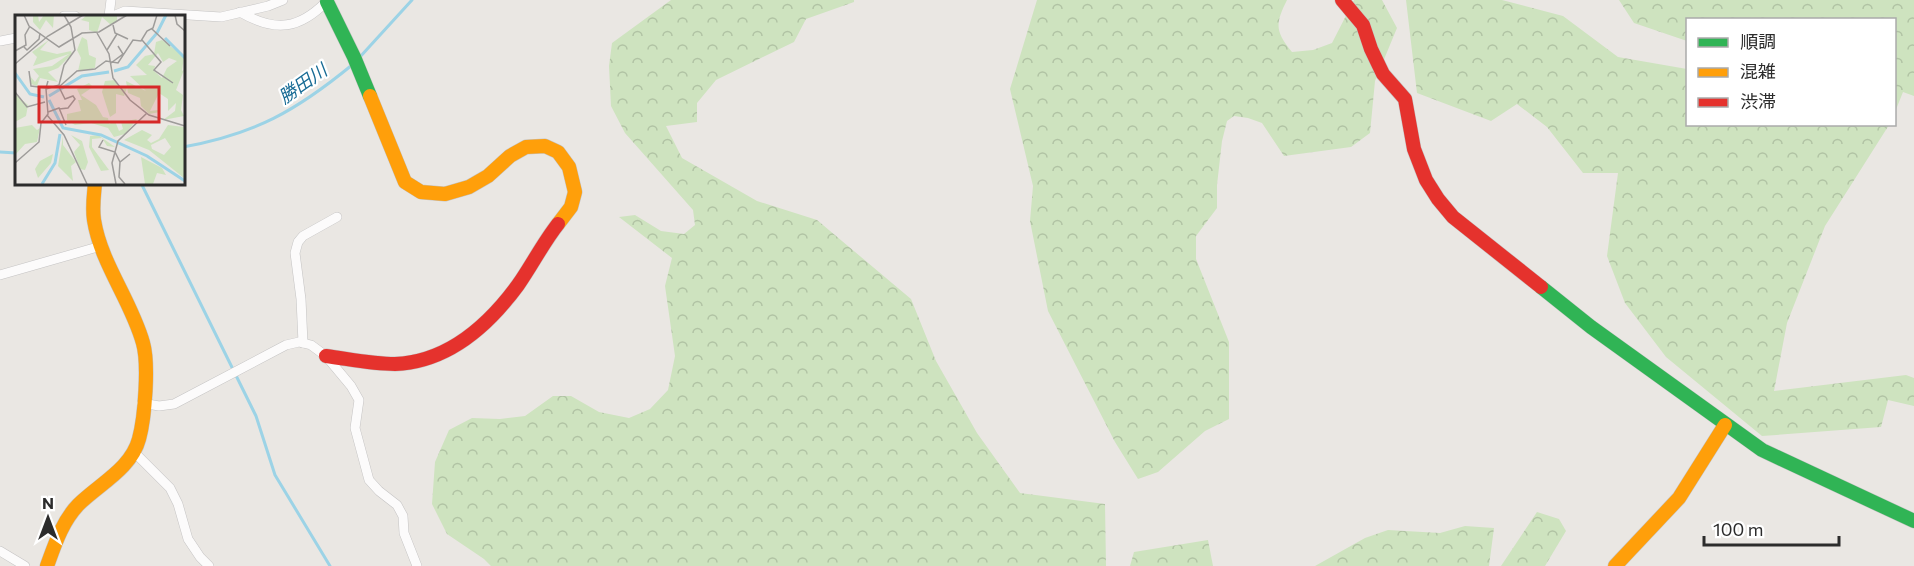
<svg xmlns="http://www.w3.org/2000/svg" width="1914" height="566" viewBox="0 0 1914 566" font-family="Commissioner,'Noto Sans JP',sans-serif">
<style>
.forest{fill:url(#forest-crowns)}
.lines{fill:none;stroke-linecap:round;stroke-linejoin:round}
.stream{stroke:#9cd3e6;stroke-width:3}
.street-casing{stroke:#c4c3c3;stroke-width:10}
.fast-casing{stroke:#c4c3c3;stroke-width:15}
.slow-casing{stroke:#c4c3c3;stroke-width:15}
.jam-casing{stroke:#c4c3c3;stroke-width:15}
.street{stroke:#fcfbfb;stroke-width:9}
.fast{stroke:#30b455;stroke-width:14}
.slow{stroke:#ff9f0a;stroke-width:14}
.jam{stroke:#e5322d;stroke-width:14}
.labels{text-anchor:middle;stroke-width:4.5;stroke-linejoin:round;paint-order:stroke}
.water-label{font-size:18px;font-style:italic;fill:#176b95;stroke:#fff}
.inset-river{fill:none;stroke:#9cd3e6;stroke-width:3}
.inset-road{fill:none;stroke:#9e9c9a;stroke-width:1.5}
.view{fill:#d62828;fill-opacity:0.15;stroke:#d62828;stroke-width:3}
.inset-edge{fill:none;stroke:#2c2c2c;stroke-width:3}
</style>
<defs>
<pattern id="forest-crowns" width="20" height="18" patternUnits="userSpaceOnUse" patternTransform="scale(1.5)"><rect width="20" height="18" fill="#cee3bf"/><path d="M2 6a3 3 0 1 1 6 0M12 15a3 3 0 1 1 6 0" fill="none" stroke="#b1c3a4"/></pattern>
</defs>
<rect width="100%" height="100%" fill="#eae7e3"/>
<g class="forest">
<path d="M671,0H854V2L806,19L794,42L716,80L697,103V122L666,126L682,158L757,201L817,220L911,299L936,361L977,433L1020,493L1105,504L1106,566H491L484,559L447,534L432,504L435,462L449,430L472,418L500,419L525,416L553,396H571L599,412L629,418L650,409L668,390L675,356L665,286L672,258L619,217L635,215L661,231L684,234L695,225L693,210L625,133L611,106L609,66L612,43Z"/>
<path d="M1037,0H1287C1275,24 1275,31 1292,52L1313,50L1332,43L1354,0H1382L1397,28L1375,81L1370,133L1351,147L1284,156L1262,123L1248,118L1234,116L1227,121L1222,141L1217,185V208L1196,236V259L1229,342V419L1205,431L1158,472L1138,479L1115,442L1048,311L1030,221L1033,186L1010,89Z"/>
<path d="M1406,0H1502L1563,16L1618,57L1687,69L1688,124L1889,125L1825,226L1787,323L1774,391L1906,375L1914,378V406L1888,400L1881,427L1762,436L1666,357L1625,303L1607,256L1618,173H1583L1547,127L1517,104L1491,121L1417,93Z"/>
<path d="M1619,0H1914V96L1903,92L1895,112L1894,20H1688L1687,41L1634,23Z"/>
<path d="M1537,512L1559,519L1566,531L1545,566H1501Z"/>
<path d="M1465,526L1494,528L1489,566H1315L1365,538L1388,530L1440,533Z"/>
<path d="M1208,540L1213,566H1130L1134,552Z"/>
</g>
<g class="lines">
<g class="stream">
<path d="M359,58L412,0"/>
<path d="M183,147C255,134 296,111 352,65"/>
<path d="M0,152L16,153"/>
<path d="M141,183L256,416L275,475L330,566"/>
</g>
<defs>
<g id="street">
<path d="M240,12C276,33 300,29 328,0"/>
<path d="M64,16H75"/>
<path d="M109,16L111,0"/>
<path d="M113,16L125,11L221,17L268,6L283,0"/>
<path d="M0,41L16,38"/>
<path d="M0,275L101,246"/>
<path d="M303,343L301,299L295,253L298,242L303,236L337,217"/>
<path d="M142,403L159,406L174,404L286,345L299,342L311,345L326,356L351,386L359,400L355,428L369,480L379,491L397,505L403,516L404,533L417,566"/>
<path d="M133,451L170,488L178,504L188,539L200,557L209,566"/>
<path d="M0,551L25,566"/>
</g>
<g id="fast">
<path d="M327,2L354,57L370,96"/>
<path d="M1541,287L1591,327L1762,450L1914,521"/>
</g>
<g id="slow">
<path d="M370,96L405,182L421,192L445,194L469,187L488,176L510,156L526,147L545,146L558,152L569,167L575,192L571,207L558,224"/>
<path d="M47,566C55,544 62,522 78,505C99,484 131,469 139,439C145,417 149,364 143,343C131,300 101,264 94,220C92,207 94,195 95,183"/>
<path d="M1615,566L1679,498L1725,425"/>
</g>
<g id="jam">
<path d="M1342,0L1363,25L1371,49L1383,74L1405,99L1414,149L1426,180L1438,199L1453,217L1541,287"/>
<path d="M326,356C349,359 372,364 395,364C448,362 488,326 518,285C532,265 543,243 558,224"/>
</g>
</defs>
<use href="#street" class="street-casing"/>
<use href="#fast" class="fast-casing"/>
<use href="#slow" class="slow-casing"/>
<use href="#jam" class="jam-casing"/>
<use href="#street" class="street"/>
<use href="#fast" class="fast"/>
<use href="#slow" class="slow"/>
<use href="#jam" class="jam"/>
</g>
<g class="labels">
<g class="water-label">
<text transform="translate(303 84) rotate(-35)" y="6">勝田川</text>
</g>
</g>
<g transform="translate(15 15)">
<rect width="170" height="170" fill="#eae7e3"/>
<path d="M23,0L24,7L29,0H39L38,13L31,5L25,15L18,7V0ZM72,0H102V7L96,10L87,2L82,18L74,15V7L66,5ZM67,22L72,25L74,40L81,43L80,53L63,56L66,43L62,35ZM34,25L25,35L42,39L56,36L57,39L43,53L33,57L43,67L25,63L22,71L16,69L15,61L20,67L24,61L18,54L37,51L54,39L18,51L22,42L17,37ZM147,25L169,41L167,56L169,55L161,75L168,80L166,95L169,101L148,105L160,96L161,88L153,96V84L144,78L135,96L143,95L145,97L134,99L126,91L125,83L113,78L111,66L131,76L115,61L132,60L121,50L130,41L139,39L141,27ZM143,38L148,47L154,43L162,46L152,53L147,63L139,56L140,51L133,50ZM100,65L104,73H112L109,81L101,79V98L95,102L87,77L90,66ZM74,68L78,72L66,80L81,90L88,102L93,103L94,109L100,106L104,116L108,114L106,107L122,104L110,119L99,122L93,113L76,108L60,110L52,105V99L66,96L63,85H67L62,74ZM0,79L13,90L11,101L0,107ZM17,110L22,115L25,113L22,127L10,129L0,140V113ZM153,110L169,112V163L134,135L109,125L127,115L137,120L132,125L136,128L144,124ZM150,123L156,132L149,140L137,134L136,130ZM56,120L67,126L73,147L70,155L65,154L59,137L65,130ZM83,120L100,132L92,131L87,123L77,124V132L94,155L86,156L74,132L75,121ZM48,121V130L61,147L56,151L58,166L43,151ZM38,139L36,148L23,163L20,154L25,146ZM126,142L147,153L151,160L142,158L138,169H130Z" fill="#cee3bf" fill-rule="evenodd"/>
<path class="inset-river" d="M150,23L170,43M99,56L113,52L142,18L151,0M0,58L15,79L29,82M34,81L67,61L94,57M34,85L48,113L86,120L132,141L170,166M27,169L40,148L45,119"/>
<path class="inset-road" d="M9,0L14,11L44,32L67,18L84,17L112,0M160,0L162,9L170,16M98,10L100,18L113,24M137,14L155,31M82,18L94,39L98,63L115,85L134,100L170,111M127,25L146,47L139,55L158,68M9,32L12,35L24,24L25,18M92,35L102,19M0,36L11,30L10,20L15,11M96,48L108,39L103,31M0,49L33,21L68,0M14,56L16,71L31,73L33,66M45,71L62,56L80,54L91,46L103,48L118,25L126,26L132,16L138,13L142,0M0,77L12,92L30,87M44,94L53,93L60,84L58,81L50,84L44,72M33,97L44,93L51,110M32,100L49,120L72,169M88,125L84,132L100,137L105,147L115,139M105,147L104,162L110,169M0,148L24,127L26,108L33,99L31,74L44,70L49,50L60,35L56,12L49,0M101,169L97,148L103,126L132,98"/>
<path class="view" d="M24,72H144V107H24Z"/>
<rect width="170" height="170" class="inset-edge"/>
</g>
<rect x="1686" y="18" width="210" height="108" fill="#ffffff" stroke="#ababab" stroke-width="1.5"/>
<rect x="1698" y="38" width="30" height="9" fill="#30b455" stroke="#ababab" stroke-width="1.5"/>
<text x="1740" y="48" font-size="18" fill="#2c2c2c">順調</text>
<rect x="1698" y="68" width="30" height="9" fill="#ff9f0a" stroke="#ababab" stroke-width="1.5"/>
<text x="1740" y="78" font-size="18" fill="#2c2c2c">混雑</text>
<rect x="1698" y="98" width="30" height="9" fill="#e5322d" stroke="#ababab" stroke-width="1.5"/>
<text x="1740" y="108" font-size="18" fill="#2c2c2c">渋滞</text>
<g transform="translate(48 518)" stroke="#ffffff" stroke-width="4.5" paint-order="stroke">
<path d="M0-4.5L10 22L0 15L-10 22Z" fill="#2c2c2c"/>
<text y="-9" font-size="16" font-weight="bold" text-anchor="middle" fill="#2c2c2c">N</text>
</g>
<path d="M1704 536v9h135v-9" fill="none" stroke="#2c2c2c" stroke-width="3"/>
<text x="1713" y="536" font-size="18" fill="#2c2c2c" stroke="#ffffff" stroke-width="4.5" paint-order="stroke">100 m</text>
</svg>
